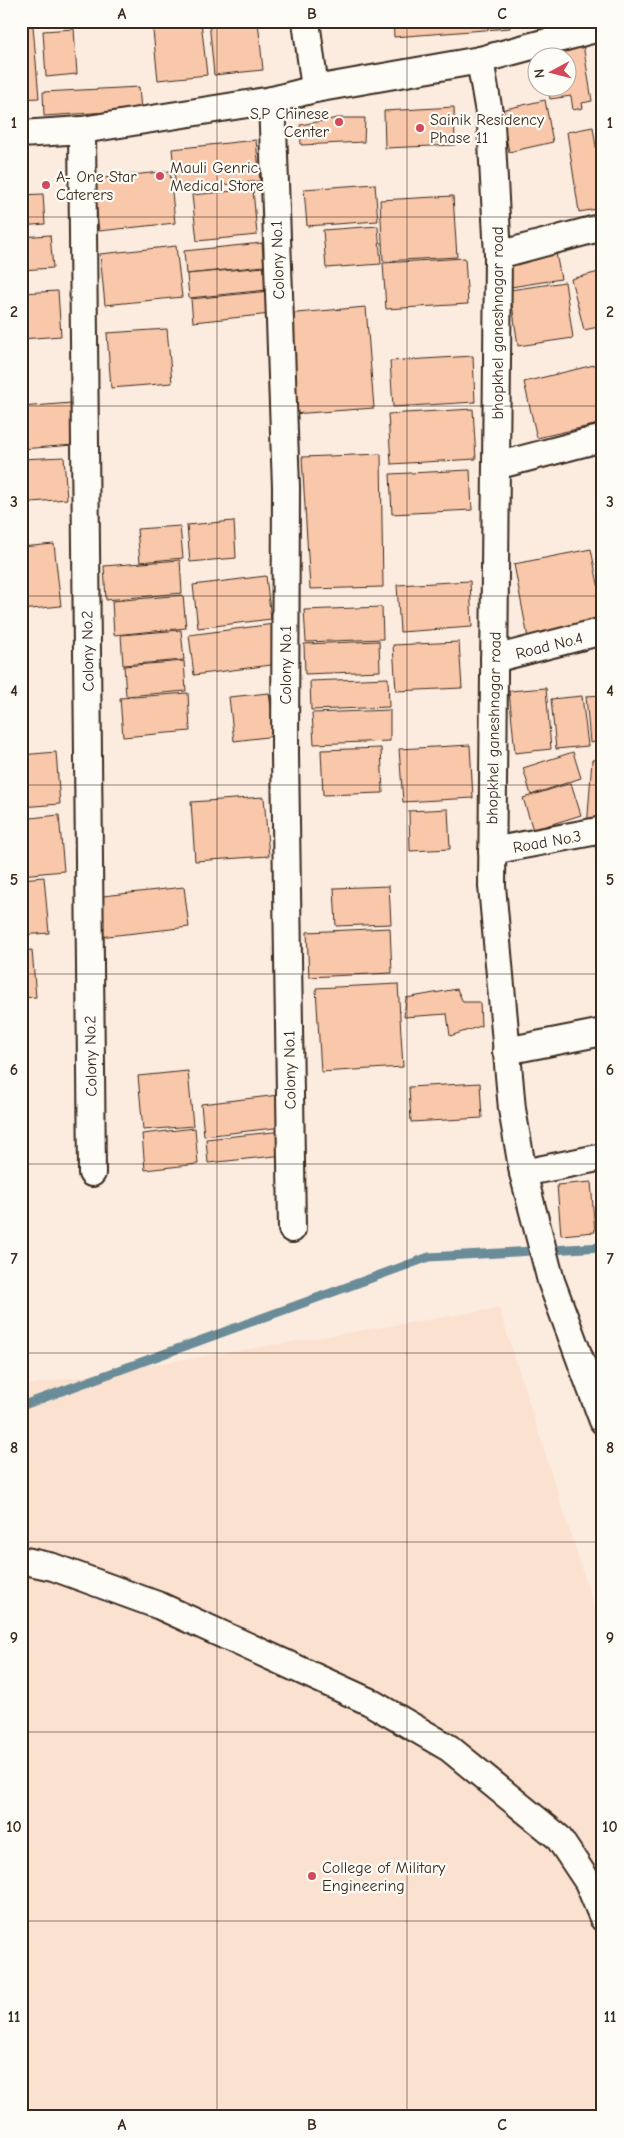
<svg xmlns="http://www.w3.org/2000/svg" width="624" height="2138" viewBox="0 0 624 2138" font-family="'Comic Neue',sans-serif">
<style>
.built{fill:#fbe1d0}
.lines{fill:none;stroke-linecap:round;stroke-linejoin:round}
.stream{stroke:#6a8c99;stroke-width:9}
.building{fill:#f9c7a9;stroke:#3b2a1e}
.minor-casing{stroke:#3b2a1e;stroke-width:30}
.minor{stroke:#fdfcf7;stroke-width:26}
.grid{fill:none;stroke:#3b2a1e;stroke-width:1;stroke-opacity:0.55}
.poi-dot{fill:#d1495b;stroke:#fdfcf7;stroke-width:2}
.labels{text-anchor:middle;stroke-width:4.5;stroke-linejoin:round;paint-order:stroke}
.poi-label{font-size:16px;fill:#3b2a1e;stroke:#fdfcf7;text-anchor:start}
.street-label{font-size:16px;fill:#3b2a1e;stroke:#fdfcf7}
.neatline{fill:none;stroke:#3b2a1e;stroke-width:2}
.grid-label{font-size:16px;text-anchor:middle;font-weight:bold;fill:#3b2a1e}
</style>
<rect width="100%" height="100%" fill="#fcece0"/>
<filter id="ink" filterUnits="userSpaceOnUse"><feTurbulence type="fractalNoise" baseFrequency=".02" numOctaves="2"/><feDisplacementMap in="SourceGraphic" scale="10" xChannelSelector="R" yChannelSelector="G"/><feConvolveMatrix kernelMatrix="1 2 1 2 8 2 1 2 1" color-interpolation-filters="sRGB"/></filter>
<g filter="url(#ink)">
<path class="built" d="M499,1308L603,1635V2117H21V1386Z"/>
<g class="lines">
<path class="stream" d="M21,1406L429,1257L603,1247"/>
</g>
<g class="building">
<path d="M152,21H201L207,75L158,80Z"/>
<path d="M209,21H258L263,70L214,75Z"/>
<path d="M393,21H509L510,28L394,37Z"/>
<path d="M33,26L39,98L21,99V27Z"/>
<path d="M74,29L77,74L46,77L43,31Z"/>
<path d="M583,44L592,101L582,103L583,108L573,110L571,96L550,99L548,88H566V58H559L558,48Z"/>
<path d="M139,87L141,110L44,116L43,92Z"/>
<path d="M545,100L553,142L509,152L501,110Z"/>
<path d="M454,107L455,145L385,148L384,111Z"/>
<path d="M338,118H365L364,142L301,145L300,125Z"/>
<path d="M593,127L603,192V208L579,212L567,132Z"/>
<path d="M256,140L260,181L176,190L172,149Z"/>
<path d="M170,171L175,223L99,231L93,179Z"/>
<path d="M375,184L378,221L307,226L304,189Z"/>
<path d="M253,189L257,235L197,241L192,195Z"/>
<path d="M43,194L45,224L21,226V195Z"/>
<path d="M453,196L457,257L383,261L380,200Z"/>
<path d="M378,226L381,264L326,268L323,230Z"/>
<path d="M50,235L53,268L21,270V237Z"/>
<path d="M262,243L264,266L186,274L184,251Z"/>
<path d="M176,246L182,297L105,305L100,254Z"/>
<path d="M556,253L561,279L511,287L507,260Z"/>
<path d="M465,258L468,304L386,309L383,263Z"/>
<path d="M265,267L267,290L189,298L187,274Z"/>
<path d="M603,271V326L584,330L571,279Z"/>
<path d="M565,282L573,338L518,346L510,290Z"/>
<path d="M58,291L61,336L21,339V293Z"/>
<path d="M269,291L271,314L193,322L191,299Z"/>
<path d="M366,307L374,408L293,414L285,314Z"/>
<path d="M167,329L172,383L111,388L107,333Z"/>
<path d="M473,356L475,402L393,407L390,361Z"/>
<path d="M602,363L603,423L537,438L524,382Z"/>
<path d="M71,403L74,445L21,449V407Z"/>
<path d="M473,409L476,459L391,464L388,414Z"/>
<path d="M381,454L383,587L310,589L302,457Z"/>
<path d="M64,457L67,499L21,503V459Z"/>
<path d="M470,470L472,510L392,514L390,474Z"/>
<path d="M234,521L236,558L190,562L187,525Z"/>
<path d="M180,526L183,558L140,562L137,529Z"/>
<path d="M54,544L61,606L21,610V547Z"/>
<path d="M591,549L603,609V623L528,638L514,564Z"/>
<path d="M603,557V580L597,558Z"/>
<path d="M180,560L182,593L106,600L104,566Z"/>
<path d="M266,576L271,619L198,628L193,585Z"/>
<path d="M470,581L472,627L400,632L397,585Z"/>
<path d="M183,595L186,628L114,635L112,601Z"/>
<path d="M382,607L383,639L306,642L304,610Z"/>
<path d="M274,624L279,664L194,675L189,635Z"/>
<path d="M181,630L184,660L123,665L121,635Z"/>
<path d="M379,641L380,671L305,674L304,644Z"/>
<path d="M459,642L462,688L396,691L393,645Z"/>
<path d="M184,661L186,691L126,696L124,666Z"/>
<path d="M388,678L389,707L311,710L310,681Z"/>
<path d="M546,688L551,749L515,753L509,691Z"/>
<path d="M188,693L190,731L123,737L120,698Z"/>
<path d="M269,693L275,736L234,741L229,697Z"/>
<path d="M603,695V741L590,743L586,696Z"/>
<path d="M582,696L588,746L556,749L551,699Z"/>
<path d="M390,710V741L314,744L312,713Z"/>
<path d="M470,745L473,798L403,802L399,749Z"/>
<path d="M381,748L383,793L323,795L321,750Z"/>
<path d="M56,752L60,804L21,807V755Z"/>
<path d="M573,752L581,778L531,795L523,768Z"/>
<path d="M603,759V826L587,828L592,760Z"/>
<path d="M571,783L581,815L533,830L523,798Z"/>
<path d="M264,797L269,856L195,861L191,802Z"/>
<path d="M448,809L450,849L410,851L409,811Z"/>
<path d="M59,815L64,871L21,875V819Z"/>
<path d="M603,842V887L595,843Z"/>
<path d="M44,877L49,933L21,935V879Z"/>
<path d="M389,886L391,924L336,926L334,888Z"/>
<path d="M184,887L189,927L99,937L94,897Z"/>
<path d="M390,928L392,973L309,977L307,932Z"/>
<path d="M32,950L36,997L21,998V951Z"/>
<path d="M398,984L403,1067L321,1072L316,988Z"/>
<path d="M457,989L463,1002H480L481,1026L450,1036L447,1014L404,1017L406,998Z"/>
<path d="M188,1071L193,1126L143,1130L138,1076Z"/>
<path d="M480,1083L482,1118L411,1122L409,1087Z"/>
<path d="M279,1095L283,1127L204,1136L201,1104Z"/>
<path d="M195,1128L198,1164L145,1170L142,1134Z"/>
<path d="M283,1131L285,1155L208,1163L206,1139Z"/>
<path d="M591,1182L595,1232L561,1235L557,1185Z"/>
</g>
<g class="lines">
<defs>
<g id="minor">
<path d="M306,21L315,89"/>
<path d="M480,60L603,27"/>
<path d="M272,100L286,487L285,754L292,1229"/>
<path d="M82,130L92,1173"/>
<path d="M21,134L82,130L272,100L315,89L480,60L491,124L498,255L492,886L512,1109L523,1173L551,1281L603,1421"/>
<path d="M498,255L603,227"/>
<path d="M496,466L603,438"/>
<path d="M494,659L603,631"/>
<path d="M492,851L603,830"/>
<path d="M506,1051L603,1032"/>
<path d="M523,1173L603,1157"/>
<path d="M21,1560L53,1567L160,1606L370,1702L449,1748L558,1837L588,1882L603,1918"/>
</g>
</defs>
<use href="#minor" class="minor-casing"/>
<use href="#minor" class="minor"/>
</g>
</g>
<path class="grid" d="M217,21V2117M407,21V2117M21,217H603M21,406H603M21,596H603M21,785H603M21,974H603M21,1164H603M21,1353H603M21,1542H603M21,1732H603M21,1921H603"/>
<g class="poi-dot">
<circle cx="339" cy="122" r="5"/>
<circle cx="420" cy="128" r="5"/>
<circle cx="160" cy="176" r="5"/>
<circle cx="46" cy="185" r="5"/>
<circle cx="312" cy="1876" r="5"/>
</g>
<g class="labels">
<g class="poi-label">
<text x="329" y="119" text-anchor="end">S.P Chinese<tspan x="329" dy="18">Center</tspan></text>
<text x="430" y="125">Sainik Residency<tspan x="430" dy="18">Phase 11</tspan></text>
<text x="170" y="173">Mauli Genric<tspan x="170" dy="18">Medical Store</tspan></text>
<text x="56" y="182">A- One Star<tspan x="56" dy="18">Caterers</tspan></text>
<text x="322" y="1873">College of Military<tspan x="322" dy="18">Engineering</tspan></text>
</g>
<g class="street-label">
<text transform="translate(277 260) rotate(-92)" y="6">Colony No.1</text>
<text transform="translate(497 323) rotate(-90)" y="6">bhopkhel ganeshnagar road</text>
<text transform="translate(549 645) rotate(-14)" y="6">Road No.4</text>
<text transform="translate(87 651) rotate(-91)" y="6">Colony No.2</text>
<text transform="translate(285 665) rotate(-90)" y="6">Colony No.1</text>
<text transform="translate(493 728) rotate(-89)" y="6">bhopkhel ganeshnagar road</text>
<text transform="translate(547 841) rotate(-10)" y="6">Road No.3</text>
<text transform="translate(90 1056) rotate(-91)" y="6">Colony No.2</text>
<text transform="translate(289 1070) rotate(-91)" y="6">Colony No.1</text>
</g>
</g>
<rect width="624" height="2138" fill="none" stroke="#fdfcf7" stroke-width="55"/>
<g transform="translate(552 72) rotate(263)"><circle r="24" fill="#fdfcf7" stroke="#afa8a0"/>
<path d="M0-4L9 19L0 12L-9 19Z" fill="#d1495b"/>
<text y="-8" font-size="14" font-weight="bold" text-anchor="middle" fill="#3b2a1e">N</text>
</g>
<rect x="28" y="28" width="568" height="2082" class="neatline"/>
<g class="grid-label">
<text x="122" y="19">A</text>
<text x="312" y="19">B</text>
<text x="502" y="19">C</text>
<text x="14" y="128">1</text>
<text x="610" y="128">1</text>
<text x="14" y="317">2</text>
<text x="610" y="317">2</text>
<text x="14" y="507">3</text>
<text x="610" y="507">3</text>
<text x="14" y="696">4</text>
<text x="610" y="696">4</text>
<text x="14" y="885">5</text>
<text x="610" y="885">5</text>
<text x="14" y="1075">6</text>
<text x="610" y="1075">6</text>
<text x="14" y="1264">7</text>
<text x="610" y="1264">7</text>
<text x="14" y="1453">8</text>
<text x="610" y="1453">8</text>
<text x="14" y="1643">9</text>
<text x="610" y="1643">9</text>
<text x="14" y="1832">10</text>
<text x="610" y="1832">10</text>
<text x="14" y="2022">11</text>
<text x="610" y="2022">11</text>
<text x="122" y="2130">A</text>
<text x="312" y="2130">B</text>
<text x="502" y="2130">C</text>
</g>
</svg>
